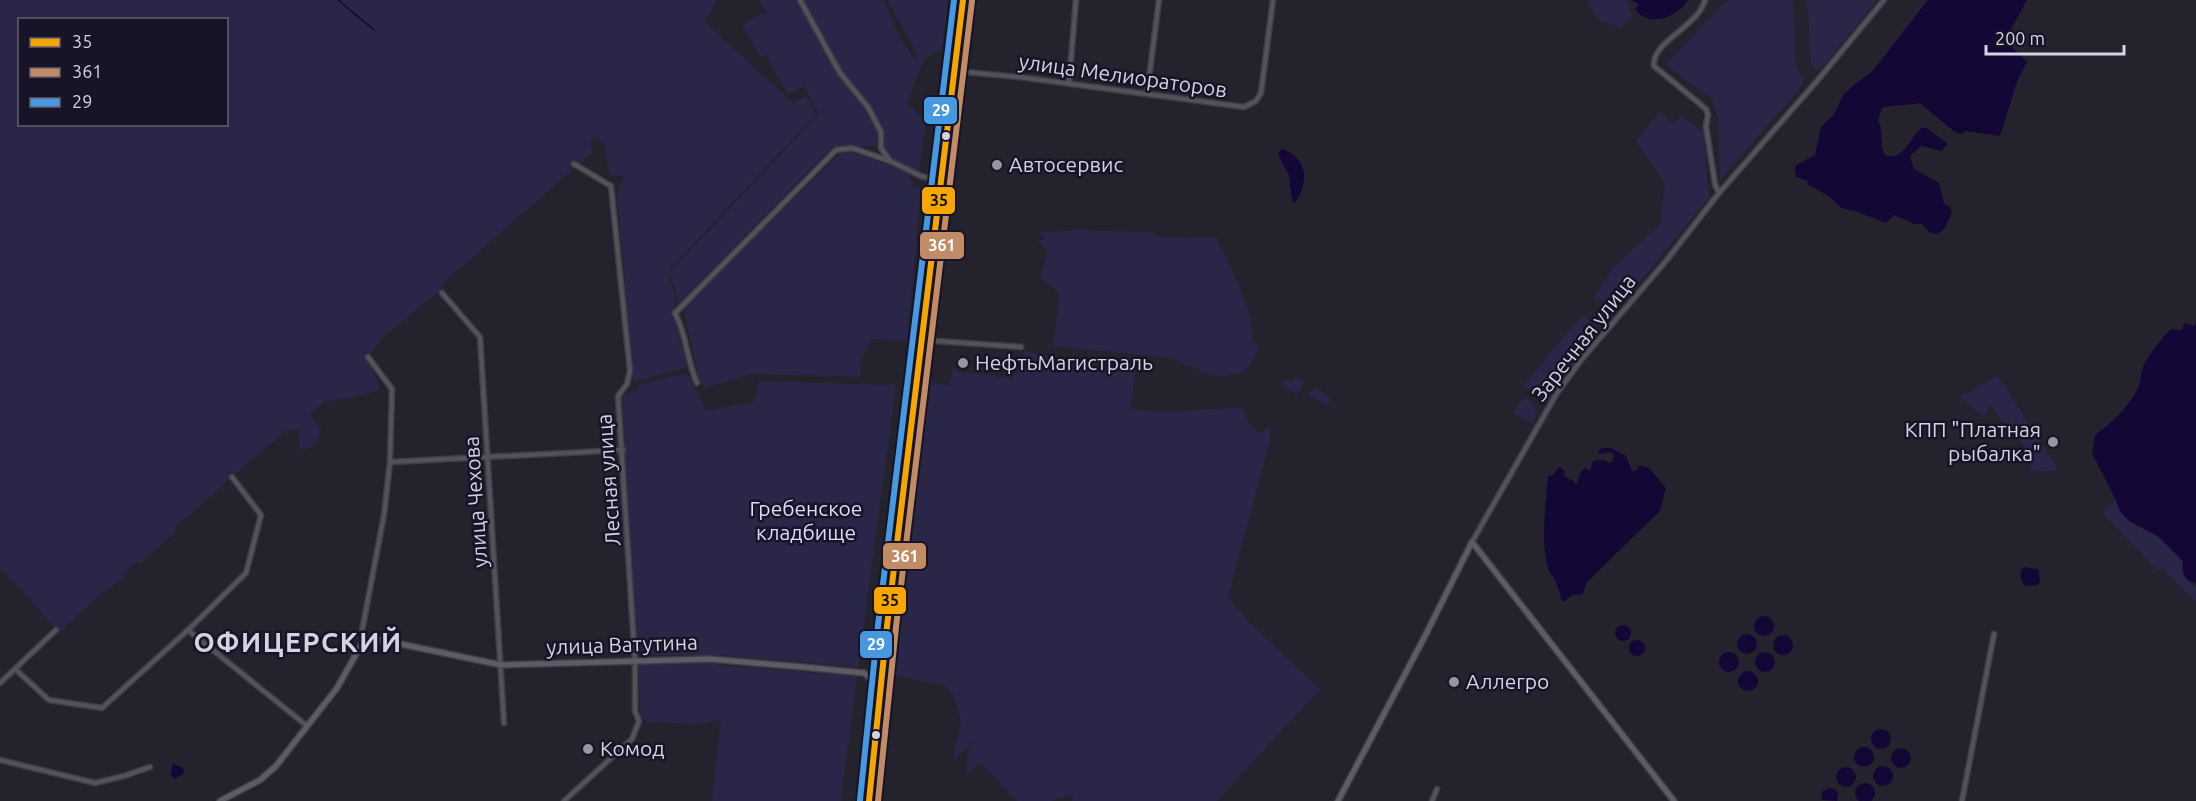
<svg xmlns="http://www.w3.org/2000/svg" width="2196" height="801" viewBox="0 0 2196 801" font-family="Ubuntu,sans-serif">
<style>
.green{fill:#2a2647;fill-rule:evenodd}
.water{fill:#140635}
.lines{fill:none;stroke-linecap:round;stroke-linejoin:round}
.stream{stroke:#140635;stroke-width:1.5}
.street-casing{stroke:#3e3d46;stroke-width:7}
.secondary-casing{stroke:#3e3d46;stroke-width:8}
.primary-casing{stroke:#3e3d46;stroke-width:9}
.street{stroke:#53525a;stroke-width:4}
.secondary{stroke:#5c5b66;stroke-width:5}
.primary{stroke:#5c5a68;stroke-width:6}
.bus-1-casing{stroke:#171428;stroke-width:10}
.bus-2-casing{stroke:#171428;stroke-width:10}
.bus-3-casing{stroke:#171428;stroke-width:10}
.bus-1{stroke:#f7a600;stroke-width:6}
.bus-2{stroke:#c18c65;stroke-width:6}
.bus-3{stroke:#4699e1;stroke-width:6}
.bus-dot{fill:#d4d3e1;stroke:#171428;stroke-width:2}
.poi-dot{fill:#9695a2;stroke:#171428;stroke-width:2}
.labels{text-anchor:middle;stroke-width:5;stroke-linejoin:round;paint-order:stroke}
.street-label{font-size:21px;fill:#d4d3e1;stroke:#171428}
.poi-label{font-size:21px;fill:#d4d3e1;stroke:#171428;text-anchor:start}
.park-label{font-size:21px;fill:#dddbff;stroke:#171428}
.district-label{font-size:27px;font-weight:bold;letter-spacing:1.5px;fill:#d4d3e1;stroke:#171428}
.line-badge{stroke:#171428;stroke-width:2}
.badge-label{font-size:16px;text-anchor:middle;font-weight:bold;fill:#fff}
.pale-badge-label{font-size:16px;text-anchor:middle;font-weight:bold;fill:#111}
</style>
<rect width="100%" height="100%" fill="#24232d"/>
<g class="green">
<path d="M0,0H718L704,21L793,103L806,96L816,114L668,271L676,303L672,312L688,367L634,382L617,194L624,177L609,174L605,145L595,137L590,142L593,152L442,284V293L436,294L384,336L368,357L380,390L357,397L325,402L310,414L322,431L312,448L300,450L298,430H286L173,529H178L140,564L137,561L123,574L125,577L99,596L62,630H56L34,603L0,568ZM20,20H226V124H20Z"/>
<path d="M759,0H884L899,37L915,60L917,53L887,0H948L942,49L924,59L907,103L926,122L919,173L891,160L882,148L883,132H878L876,146L831,148L680,302H678L670,272L819,114L804,86L788,95L766,54L760,57L742,24L767,12Z"/>
<path d="M1587,0H1627L1632,17L1620,28L1597,19Z"/>
<path d="M1729,0H1793L1796,65L1804,83L1720,180L1718,118L1712,100L1666,64L1719,8Z"/>
<path d="M1807,0H1877L1819,71L1811,64Z"/>
<path d="M1660,112L1673,124L1681,116L1704,133L1707,180L1710,196L1606,322L1605,321L1612,307L1607,302L1593,298L1615,265L1660,225L1665,183L1636,141Z"/>
<path d="M852,152L908,172L912,186L921,189L907,341L872,339C865,352 858,362 861,377L750,374L705,388L699,380L683,307L840,154Z"/>
<path d="M1081,230L1150,232L1160,237L1217,238C1226,259 1259,320 1251,340L1259,347L1251,364L1243,373L1216,377L1169,358L1053,346L1060,294L1040,278L1048,251L1038,241L1045,238L1040,232Z"/>
<path d="M1583,314L1599,331L1543,400L1524,385Z"/>
<path d="M1024,351L1056,358V362L1097,366L1098,364L1135,370L1131,409L1166,412L1242,407L1248,422L1257,432L1263,431L1267,427H1270V440L1228,597L1248,621L1320,689L1217,801H1072L1073,794L1051,801H1017L980,763L966,776L968,753L973,741L953,761L961,720L953,694L946,686L896,676L887,678L889,667L896,666L890,664L893,635L926,382L950,385L953,367L956,368V371L1009,378L1012,380L1013,374L1017,375L1019,358H1023Z"/>
<path d="M688,374L706,411L755,402L759,381L896,385L858,667L718,655H638L636,614L634,611L622,396L637,389L638,385L668,377Z"/>
<path d="M1998,376L2059,470L2031,472L2027,450L1990,405L1984,417L1960,397Z"/>
<path d="M1294,377L1304,382L1297,395L1281,385L1283,381H1293Z"/>
<path d="M1317,387L1331,398L1328,406L1307,394Z"/>
<path d="M1524,397C1535,404 1539,412 1533,424L1513,412Z"/>
<path d="M2116,499L2129,521L2159,537L2183,561L2182,574L2196,589V602L2162,568L2158,571L2103,513Z"/>
<path d="M718,662V665L857,676L841,801H712L721,720L695,724L647,722L640,715L639,664Z"/>
</g>
<g class="water">
<path d="M1632,0H1688C1678,17 1649,29 1635,9L1639,5Z"/>
<path d="M1928,0H2027L2005,40L2027,62L2018,79L2000,136L1965,131L1962,134L1956,133L1920,103C1907,106 1895,104 1882,108L1878,120C1884,131 1879,144 1885,155C1903,162 1909,139 1921,128H1927L1948,144L1941,151L1921,146L1910,156L1914,169L1939,183L1944,204L1950,207L1952,213L1944,229L1937,234L1930,233L1922,224H1915L1894,215L1886,223L1855,211L1841,208L1830,197L1807,184L1808,181L1796,177L1795,166L1815,155L1821,127L1834,114L1843,95L1856,83L1871,73Z"/>
<path d="M1282,149C1308,158 1310,183 1294,204L1291,194L1289,176L1278,153Z"/>
<path d="M2196,322V584C2183,579 2182,574 2183,561L2159,537L2129,521L2120,511L2113,494L2092,453L2095,435C2111,424 2128,407 2137,390C2142,382 2140,374 2143,367C2147,357 2163,336 2171,329L2182,330L2184,323L2194,326Z"/>
<path d="M1601,448H1611L1626,456L1632,471L1637,470L1639,465L1649,468L1666,488L1660,511L1587,582L1583,594L1572,595L1565,601H1562C1560,593 1558,587 1555,580C1553,575 1549,574 1548,568C1540,537 1546,508 1548,476L1553,475L1559,467L1565,471L1564,476L1573,481L1576,485L1581,472L1585,468L1590,471L1593,461L1604,460L1609,463L1613,461L1614,455L1610,452L1600,454L1598,452Z"/>
<path d="M2024,567L2038,569L2040,581L2038,585L2026,586C2020,581 2020,577 2021,570Z"/>
<circle cx="1764" cy="626" r="10"/>
<circle cx="1623" cy="633" r="8"/>
<circle cx="1747" cy="644" r="10"/>
<circle cx="1783" cy="645" r="10"/>
<circle cx="1637" cy="648" r="8"/>
<circle cx="1765" cy="662" r="10"/>
<circle cx="1729" cy="662" r="10"/>
<circle cx="1748" cy="681" r="10"/>
<circle cx="1881" cy="739" r="10"/>
<circle cx="1864" cy="757" r="10"/>
<circle cx="1901" cy="758" r="10"/>
<path d="M172,764L182,767L185,773L174,779L171,775Z"/>
<circle cx="1883" cy="776" r="10"/>
<circle cx="1846" cy="777" r="10"/>
<circle cx="1865" cy="793" r="10"/>
<path d="M1829,788L1834,789L1838,793L1837,801L1822,800V792Z"/>
</g>
<g class="lines">
<path class="stream" d="M338,0L374,30"/>
<defs>
<g id="street">
<path d="M800,0L840,73L868,107L881,132V148L890,161"/>
<path d="M1705,0C1699,26 1651,42 1654,66L1706,109L1708,115L1706,126L1715,184L1719,193"/>
<path d="M955,71L1019,77L1244,107L1256,101L1261,93L1273,0"/>
<path d="M1069,83L1076,0"/>
<path d="M1147,94L1159,0"/>
<path d="M442,293L480,337L504,723"/>
<path d="M922,340L1021,347"/>
<path d="M697,383C687,361 687,336 675,313L836,150L852,148L890,161L921,176L933,179"/>
<path d="M390,462L623,450"/>
<path d="M1472,542L1557,393L1582,359L1666,261L1719,193L1817,81L1884,0"/>
<path d="M188,630L307,726"/>
<path d="M364,640L362,631L384,515L390,462L392,389L368,357"/>
<path d="M15,669L49,700L102,708L188,630L246,573L261,515L232,477"/>
<path d="M0,683L56,630"/>
<path d="M0,760L95,783L124,776L150,767"/>
<path d="M873,790L874,801"/>
<path d="M564,801L632,739L639,721L635,711V661L618,396L627,384L630,371L611,186L574,164"/>
<path d="M1432,801L1437,789"/>
<path d="M1962,801L1994,634"/>
</g>
<g id="secondary">
<path d="M220,801L260,780L276,766L337,688L364,640L372,638L501,665L710,659L803,667L864,673L872,680L875,688"/>
<path d="M1338,801L1424,638L1472,542L1674,801"/>
</g>
<g id="primary">
<path d="M862,801L954,0"/>
<path d="M869,801L887,626L963,0"/>
</g>
</defs>
<use href="#street" class="street-casing"/>
<use href="#secondary" class="secondary-casing"/>
<use href="#primary" class="primary-casing"/>
<use href="#street" class="street"/>
<use href="#secondary" class="secondary"/>
<use href="#primary" class="primary"/>
<defs>
<path id="bus-1" d="M869,801L887,626L963,0"/>
<path id="bus-2" d="M878,801L896,627L972,1"/>
<path id="bus-3" d="M860,800L878,625L954,0"/>
</defs>
<use href="#bus-1" class="bus-1-casing"/>
<use href="#bus-2" class="bus-2-casing"/>
<use href="#bus-3" class="bus-3-casing"/>
<use href="#bus-1" class="bus-1"/>
<use href="#bus-2" class="bus-2"/>
<use href="#bus-3" class="bus-3"/>
</g>
<g class="bus-dot">
<circle cx="946" cy="136" r="5"/>
<circle cx="876" cy="735" r="5"/>
</g>
<g class="poi-dot">
<circle cx="997" cy="165" r="6"/>
<circle cx="963" cy="363" r="6"/>
<circle cx="2053" cy="442" r="6"/>
<circle cx="1454" cy="682" r="6"/>
<circle cx="588" cy="749" r="6"/>
</g>
<g class="labels">
<g class="street-label">
<text transform="translate(1123 76) rotate(8)" y="7">улица Мелиораторов</text>
<text transform="translate(1584 338) rotate(-52)" y="7">Заречная улица</text>
<text transform="translate(609 480) rotate(-94)" y="7">Лесная улица</text>
<text transform="translate(476 502) rotate(-94)" y="7">улица Чехова</text>
<text transform="translate(622 645) rotate(-2)" y="7">улица Ватутина</text>
</g>
<g class="poi-label">
<text x="1009" y="172">Автосервис</text>
<text x="975" y="370">НефтьМагистраль</text>
<text x="2041" y="437" text-anchor="end">КПП "Платная<tspan x="2041" dy="24">рыбалка"</tspan></text>
<text x="1466" y="689">Аллегро</text>
<text x="600" y="756">Комод</text>
</g>
<g class="park-label">
<text x="806" y="516">Гребенское<tspan x="806" dy="24">кладбище</tspan></text>
</g>
<g class="district-label">
<text x="298" y="652">ОФИЦЕРСКИЙ</text>
</g>
</g>
<g class="line-badge">
<rect x="923" y="96" width="35" height="29" rx="6" fill="#4699e1"/>
<rect x="921" y="186" width="35" height="29" rx="6" fill="#f7a600"/>
<rect x="919" y="231" width="46" height="29" rx="6" fill="#c18c65"/>
<rect x="882" y="542" width="45" height="28" rx="6" fill="#c18c65"/>
<rect x="873" y="586" width="34" height="29" rx="6" fill="#f7a600"/>
<rect x="859" y="630" width="34" height="29" rx="6" fill="#4699e1"/>
</g>
<g class="badge-label">
<text x="941" y="116">29</text>
<text x="942" y="251">361</text>
<text x="905" y="562">361</text>
<text x="876" y="650">29</text>
</g>
<g class="pale-badge-label">
<text x="939" y="206">35</text>
<text x="890" y="606">35</text>
</g>
<rect x="18" y="18" width="210" height="108" fill="#171428" stroke="#636072" stroke-width="1.5"/>
<rect x="30" y="38" width="30" height="9" fill="#f7a600" stroke="#636072" stroke-width="1.5"/>
<text x="72" y="48" font-size="18" fill="#d4d3e1">35</text>
<rect x="30" y="68" width="30" height="9" fill="#c18c65" stroke="#636072" stroke-width="1.5"/>
<text x="72" y="78" font-size="18" fill="#d4d3e1">361</text>
<rect x="30" y="98" width="30" height="9" fill="#4699e1" stroke="#636072" stroke-width="1.5"/>
<text x="72" y="108" font-size="18" fill="#d4d3e1">29</text>
<path d="M1986 45v9h138v-9" fill="none" stroke="#d4d3e1" stroke-width="3"/>
<text x="1995" y="45" font-size="18" fill="#d4d3e1" stroke="#171428" stroke-width="4.5" paint-order="stroke">200 m</text>
</svg>
